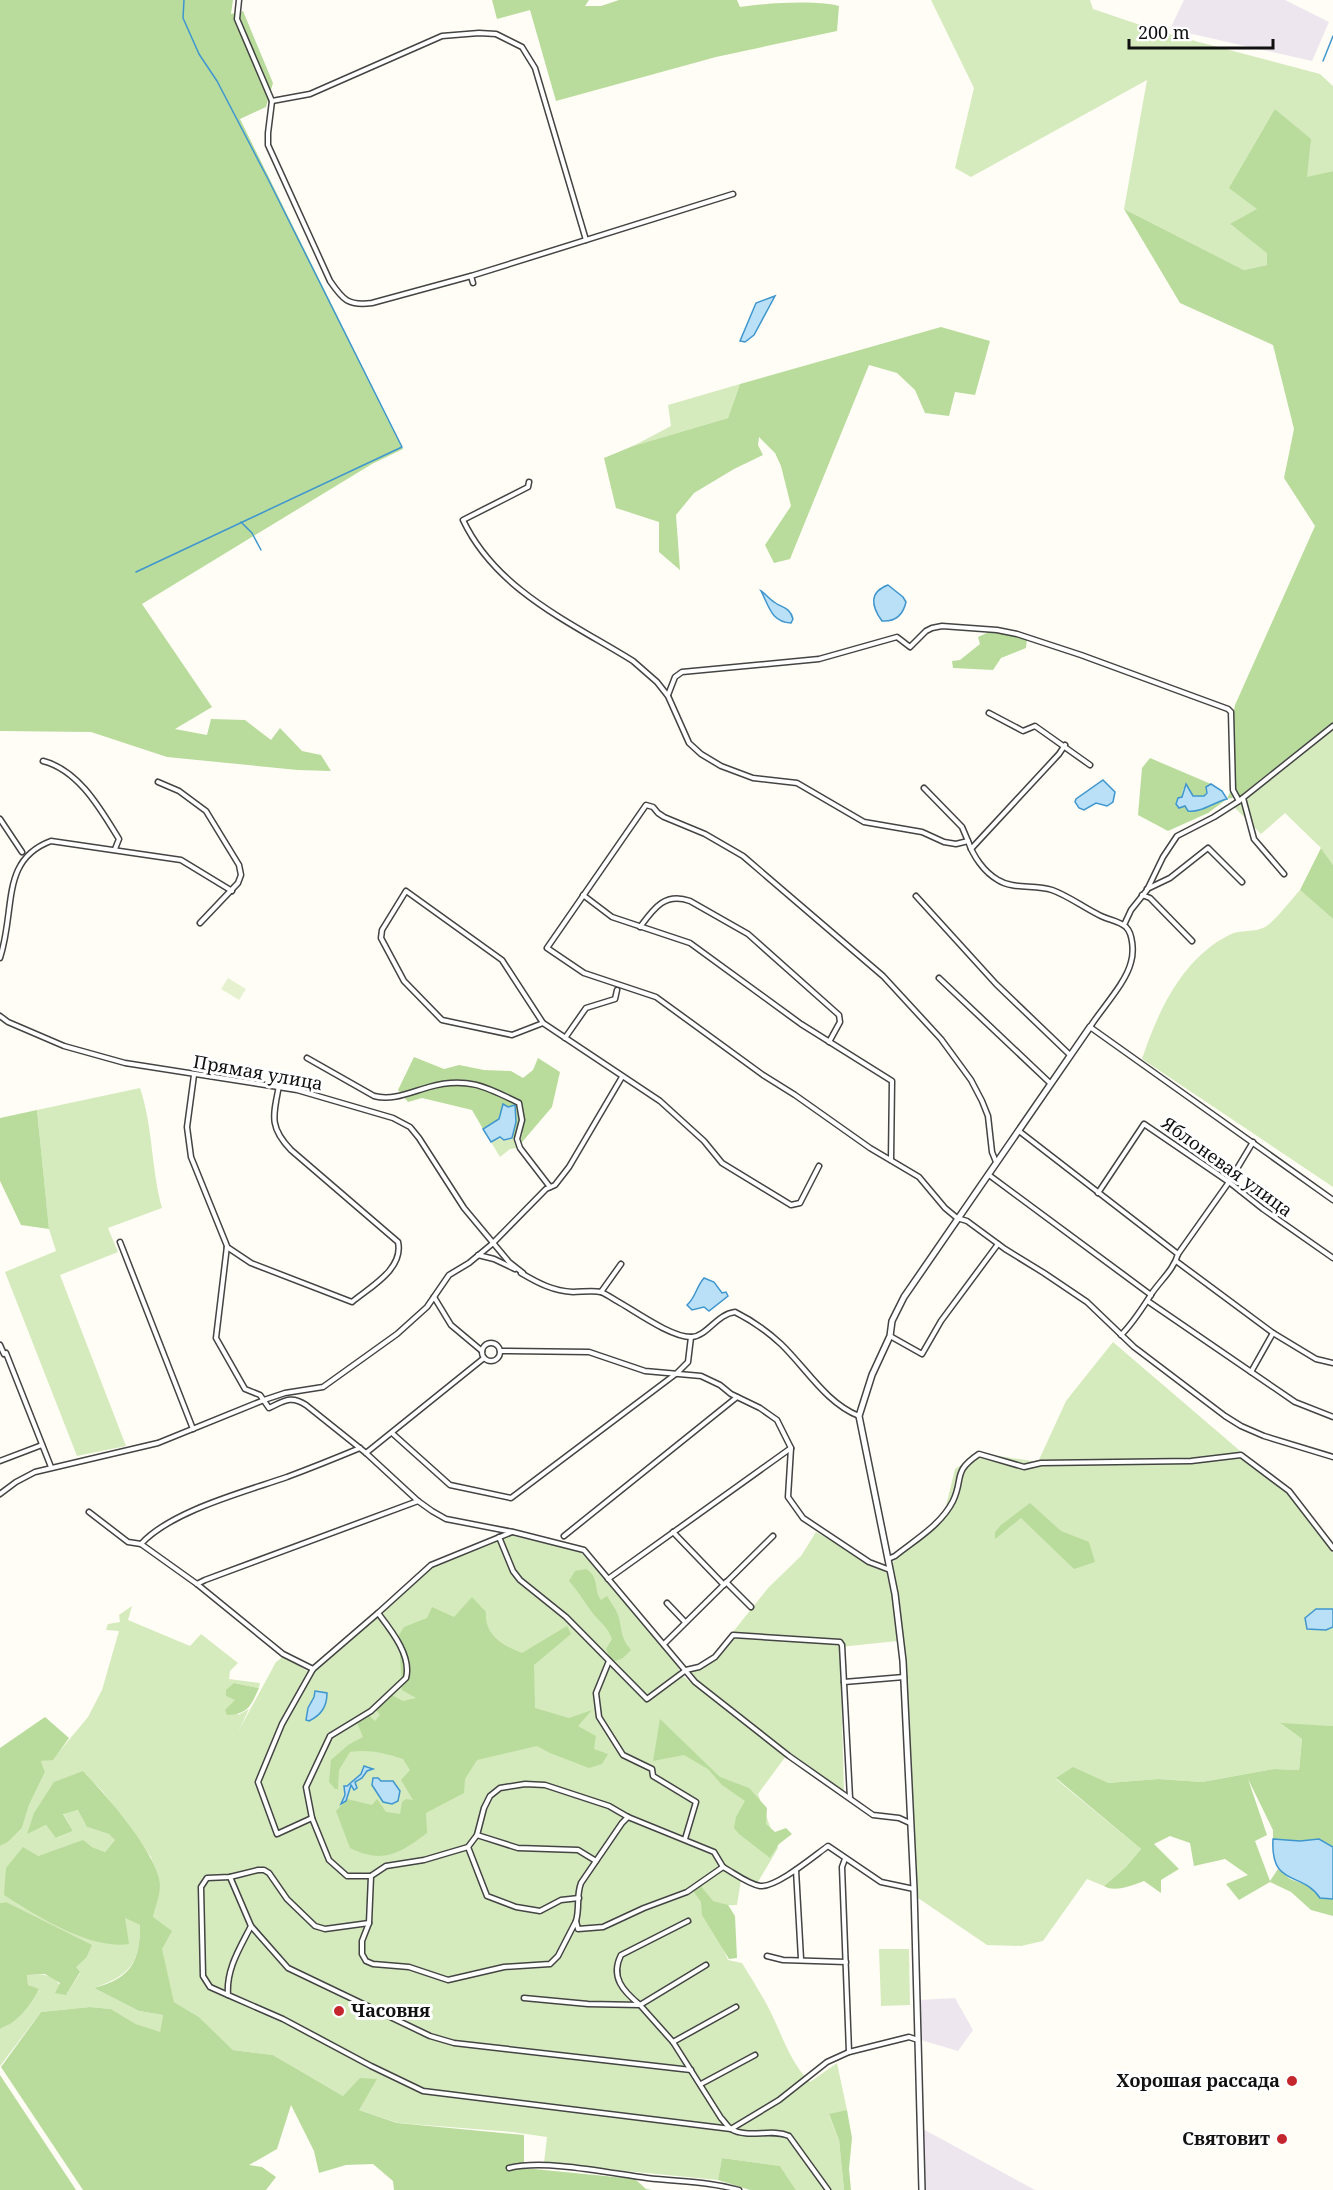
<svg xmlns="http://www.w3.org/2000/svg" width="1333" height="2190" viewBox="0 0 1333 2190" font-family="'Noto Serif',serif">
<style>
.industrial{fill:#eee6ef}
.green{fill:#d5ebbd}
.forest{fill:#b9dc9c}
.pitch{fill:#e6f2cf}
.water{fill:#b9e0f7;stroke:#3f96cf;stroke-width:1.5}
.lines{fill:none;stroke-linecap:round;stroke-linejoin:round}
.stream{stroke:#3f96cf;stroke-width:1.5}
.minor-casing{stroke:#444;stroke-width:7}
.tertiary-casing{stroke:#444;stroke-width:8}
.minor{stroke:#fff;stroke-width:4}
.tertiary{stroke:#fff;stroke-width:5}
.poi-dot{fill:#c4262e;stroke:#fff;stroke-width:2}
.labels{text-anchor:middle;stroke-width:6;stroke-linejoin:round;paint-order:stroke}
.street-label{font-size:18px;fill:#111;stroke:#fff}
.poi-label{font-size:18px;font-weight:bold;fill:#111;stroke:#fff;text-anchor:end}
</style>
<rect width="100%" height="100%" fill="#fffdf5"/>
<g class="industrial">
<path d="M1184,0H1285L1329,22L1312,61L1170,29Z"/>
<path d="M955,1998L973,2030L958,2051L921,2040L920,2000Z"/>
<path d="M923,2129L1035,2190H925Z"/>
</g>
<g class="green">
<path d="M931,0H1090L1093,9L1161,32L1320,74L1333,86V171L1306,178L1310,139L1275,109L1258,209L1231,225L1267,252V265L1244,270L1124,209L1147,80L971,177L955,168L974,88Z"/>
<path d="M740,384L728,418L633,446L671,426L668,405Z"/>
<path d="M1333,730V865L1321,848L1285,813L1261,834L1231,804L1249,794Z"/>
<path d="M1300,890L1333,919V1187L1142,1059C1158,1011 1182,959 1229,935C1240,929 1255,933 1265,927C1275,921 1291,900 1300,890Z"/>
<path d="M140,1088C153,1127 151,1168 162,1208L108,1228L118,1252L60,1275L126,1446L77,1456L5,1272L56,1251L49,1229L37,1110Z"/>
<path d="M523,1132L517,1148L510,1149L500,1157L491,1142C502,1136 512,1138 523,1132Z"/>
<path d="M1113,1342L1288,1492L1333,1553V1726L1281,1724L1302,1739L1299,1770L1274,1769L1202,1782L1158,1779L1108,1783L1056,1779L1141,1849L1126,1867L1104,1886L1087,1879L1043,1941L1021,1946L987,1945L918,1898L906,1659L898,1592L891,1564L944,1514L955,1469L980,1453L1038,1462L1066,1401Z"/>
<path d="M816,1532L890,1575L897,1641L840,1647L844,1792L786,1750L697,1680L690,1670L717,1652L768,1588L801,1556Z"/>
<path d="M510,1535L581,1552L653,1634L678,1665L680,1674L786,1756L758,1794L778,1848L758,1882L741,1880L737,1905L705,1906L728,1960L742,1963C753,1981 764,1998 773,2017C784,2040 791,2063 810,2082L837,2063L847,2110L829,2115L839,2140L844,2190H796L780,2166L722,2158L718,2180L544,2163L547,2137L512,2132L398,2123L359,2110L343,2096L273,2055L233,2050L199,2017L174,2002L153,1917L160,1886L151,1857L103,1792L83,1771L28,1833L46,1825L57,1838L73,1831L63,1813L79,1810L87,1827L110,1834L115,1840L105,1852L92,1847L83,1841L38,1856L124,1917L140,1925C140,1964 130,1975 94,1988L139,2011L163,2015L160,2033L136,2024L111,2009L90,2007L41,2012L0,2066V2029L7,2026L39,1990L28,1985L27,1975C49,1973 56,1976 66,1995L80,1973L75,1967L86,1958L6,1902L0,1903V1846L8,1842L22,1828L29,1805L45,1772L41,1761L53,1759L88,1717L102,1690L119,1631L106,1630L108,1624L120,1622L119,1615L132,1606L128,1620L190,1646L201,1634L238,1663L230,1671L229,1679L260,1683L259,1688L234,1683L238,1715L249,1709L239,1730L276,1662L284,1656L307,1671L430,1566Z"/>
<path d="M879,1949H909L910,2005L881,2006Z"/>
</g>
<g class="forest">
<path d="M0,0H233L231,14L243,11L273,83L266,107L240,119L403,449L372,464L142,604L212,707L175,729L207,735L211,719L245,720L271,740L280,728L302,751L321,755L331,771L298,770L167,757L91,732L0,731Z"/>
<path d="M492,0H589L585,6H601L619,0H737L740,7C768,3 815,0 839,6L837,31L716,57L556,101L530,10L497,19Z"/>
<path d="M1275,109L1311,139L1307,177L1333,171V722L1240,796L1227,799L1208,813L1168,831L1138,815L1142,768L1150,758L1211,784L1206,787L1207,791L1204,796L1198,798L1183,789L1182,797L1186,805H1209L1227,799L1234,783L1233,715L1235,705L1315,526L1284,478L1294,429L1273,345L1180,303L1124,209L1244,270L1267,265V253L1230,224L1257,209L1229,188Z"/>
<path d="M941,327L990,341L975,395L955,392L949,416L925,413L915,390L897,373L869,365L790,559L774,563L765,545L791,506L781,466L775,453L759,437L758,445L763,455L734,469L694,493L676,515L680,570L659,552V522L616,508L604,458L633,446L728,418L740,384Z"/>
<path d="M991,631L1027,639L1026,648L1001,658L993,670L953,668L952,661L960,660L980,644L978,637Z"/>
<path d="M1321,848L1333,865V919L1300,890Z"/>
<path d="M414,1057L444,1069L459,1065L484,1070L511,1071L523,1078L533,1070L538,1058L560,1072L552,1107L517,1148L523,1133L512,1138L516,1122L499,1119L483,1129L472,1110L422,1098L408,1102L398,1090Z"/>
<path d="M37,1110L49,1229L21,1225L0,1181V1118Z"/>
<path d="M1030,1503L1061,1531L1089,1542L1095,1562L1074,1569L1021,1518L995,1539V1532L1001,1525Z"/>
<path d="M586,1569C600,1577 593,1589 601,1600L607,1596C611,1603 617,1610 619,1618C622,1631 621,1639 631,1650L623,1658L612,1662L606,1649L612,1639C608,1628 603,1625 595,1616C586,1605 579,1592 569,1581L575,1571Z"/>
<path d="M472,1597L486,1612C484,1635 503,1646 522,1653L567,1626L571,1634L534,1665L535,1708L569,1718L592,1710L578,1726L596,1736L594,1749L608,1754L602,1764L589,1768L550,1753L537,1746L477,1760L465,1779L464,1793L426,1813L427,1833C399,1854 383,1864 350,1848L336,1811L347,1799L372,1805L377,1799L386,1812L400,1814L402,1802L406,1799L413,1800L401,1780L410,1770L403,1759C384,1753 369,1749 350,1752L339,1770L338,1789H335L329,1782L331,1760L348,1745L363,1737L355,1718L366,1713L375,1721L380,1715L375,1709L381,1698L388,1693L403,1701L416,1698L402,1690L399,1635L404,1627L427,1618L432,1607L454,1617Z"/>
<path d="M234,1683L259,1688C251,1705 249,1714 227,1715L225,1710L235,1700L226,1696V1690Z"/>
<path d="M45,1717L69,1738L53,1760L41,1761L45,1772L29,1805L22,1828L8,1842L0,1846V1748Z"/>
<path d="M660,1719L720,1777L749,1788L767,1808L766,1824L775,1832L786,1828L792,1834L779,1844L770,1858L739,1834L734,1828L736,1817L745,1801L722,1785L708,1769L684,1755L653,1761Z"/>
<path d="M1280,1723L1333,1726V1847L1319,1839L1300,1841L1273,1839V1830L1248,1779L1267,1835L1255,1841L1270,1881L1278,1869L1290,1879L1314,1888L1321,1898L1333,1899V1916L1311,1910L1291,1892L1270,1882L1239,1900L1226,1884L1248,1875L1225,1859L1194,1866L1190,1843L1170,1836L1154,1844L1179,1869L1161,1880V1893L1144,1881C1133,1885 1115,1893 1104,1886L1126,1867L1141,1849L1056,1778L1073,1767L1108,1783L1158,1779L1202,1782L1274,1769L1299,1770L1302,1739Z"/>
<path d="M83,1771C105,1794 158,1854 160,1885C160,1895 155,1908 153,1917L172,1931L162,1949L174,2002L199,2017L233,2050L273,2055L343,2096L360,2078L377,2079L359,2110L397,2123L524,2135V2168L635,2179L646,2189L652,2190H394L393,2181L373,2164L346,2165L319,2173L314,2151L291,2105L277,2149L249,2165L262,2167L276,2177L266,2190H83L1,2067L41,2012L90,2007L111,2009L136,2024L160,2032L163,2015L139,2011L94,1988C131,1978 140,1962 140,1925L125,1918L129,1944C90,1950 37,1916 4,1895L6,1868L23,1847L38,1856L83,1840L92,1847L105,1852L115,1840L109,1834L87,1827L78,1810L63,1814L73,1831L56,1838L46,1825L27,1834L34,1813L54,1782Z"/>
<path d="M700,1885L713,1901L728,1905L735,1916L737,1958L729,1959L702,1915L701,1902L692,1889Z"/>
<path d="M6,1902L92,1945L86,1958L76,1967L80,1972L66,1995L55,1993L60,1983L45,1974L27,1975L28,1985L39,1989C30,2006 18,2022 0,2029V1903Z"/>
<path d="M0,2075L76,2190H0Z"/>
<path d="M847,2110L852,2138L849,2169L851,2190H844L839,2140L829,2114Z"/>
<path d="M722,2158L780,2166L796,2190H750L718,2180Z"/>
</g>
<path class="pitch" d="M228,978L246,989L239,1000L221,989Z"/>
<g class="water">
<path d="M775,296L754,335L745,342L740,341L756,303Z"/>
<path d="M888,585L903,597L906,602C903,615 896,622 882,621C871,606 869,592 888,585Z"/>
<path d="M761,591C766,594 769,599 774,602C782,608 790,607 793,619L791,623C771,622 769,606 761,591Z"/>
<path d="M1103,780L1115,792L1113,802L1107,806L1096,803L1084,810L1079,808L1075,802L1076,799Z"/>
<path d="M1186,784L1193,796H1204L1207,793L1206,787L1211,784L1222,791L1227,799C1214,802 1201,813 1188,811L1185,806L1179,808L1176,804L1178,798L1182,797Z"/>
<path d="M503,1104L508,1107L515,1105L516,1122L512,1138L504,1140L500,1137L491,1142L483,1129L499,1119Z"/>
<path d="M704,1278L714,1282L722,1293L726,1292L728,1296L709,1311L704,1307L692,1310L687,1305C696,1297 696,1287 704,1278Z"/>
<path d="M1316,1609H1333V1627L1326,1630L1307,1629L1305,1618Z"/>
<path d="M315,1691L327,1693C327,1707 321,1715 309,1721L306,1720L308,1708L314,1697Z"/>
<path d="M364,1766L373,1769L367,1771L362,1778L355,1782L357,1788L354,1790L351,1785L346,1801L341,1804L345,1795L344,1786H347L361,1774Z"/>
<path d="M373,1778H378L381,1781H393L400,1791L398,1801L392,1804L383,1802L372,1785Z"/>
<path d="M1273,1839L1300,1841L1319,1839L1333,1847V1899L1320,1898C1303,1871 1270,1888 1273,1839Z"/>
</g>
<g class="lines">
<g class="stream">
<path d="M1323,61L1333,36"/>
<path d="M241,522L252,533L261,550"/>
<path d="M136,572L402,447L268,179L217,81L199,54L183,18L184,0"/>
</g>
<defs>
<g id="minor">
<path d="M239,0L237,19L272,101L268,133V145L330,281C343,300 348,306 372,303L471,276L733,194"/>
<path d="M272,101L310,94L442,36L479,33L496,34L522,47L535,68L586,240"/>
<path d="M471,276L473,283"/>
<path d="M529,482L528,487L463,520C496,590 570,622 633,661L657,682L668,696L689,743L701,754L721,766L753,778L797,783L864,822L922,832L944,842L956,844L968,841C973,856 984,872 998,880C1014,890 1035,884 1052,890C1069,896 1084,908 1101,916C1109,920 1119,921 1126,927C1133,934 1134,952 1131,962C1126,983 1102,1008 1090,1027L1333,1200"/>
<path d="M668,695L675,677L682,672L819,659L897,637L910,647L926,631L932,628L942,626L997,630L1017,634L1081,655L1228,709L1231,712L1233,790L1239,801"/>
<path d="M989,713L1023,731L1035,726L1090,765"/>
<path d="M43,761C79,770 101,810 119,839L115,849"/>
<path d="M158,782L179,791L206,811L239,865L241,875L238,883L200,923"/>
<path d="M924,788L962,827L968,841"/>
<path d="M1243,798L1254,839L1284,874"/>
<path d="M0,819L22,852"/>
<path d="M971,849L1059,754L1065,745"/>
<path d="M1147,889L1170,878L1208,848L1242,882"/>
<path d="M583,895L612,917L690,943L801,1024L892,1081L891,1160"/>
<path d="M1142,895L1150,898L1192,941"/>
<path d="M916,896L996,984L1070,1055"/>
<path d="M1124,925L1131,910L1147,890L1163,857L1177,836L1214,817L1239,801L1333,726"/>
<path d="M640,927C654,908 665,892 690,901L748,934L839,1015L840,1022L829,1042"/>
<path d="M0,958C16,908 0,860 51,841L181,860L232,891"/>
<path d="M939,978L1050,1083"/>
<path d="M0,1016L8,1022L64,1046L125,1063L297,1090L393,1118L410,1127L419,1138L464,1208L509,1262L523,1273"/>
<path d="M543,1023L512,1035L442,1020L404,981L381,938L382,930L406,891L502,960L543,1023L660,1101L704,1141L722,1163L791,1205L800,1203L819,1166"/>
<path d="M565,1038L586,1008L615,999L617,990"/>
<path d="M307,1058L374,1096C393,1101 411,1092 429,1087C466,1076 487,1087 519,1103L522,1120L517,1139L520,1148L550,1187"/>
<path d="M194,1075L187,1127L191,1157L227,1246L216,1338L245,1389L260,1395L269,1408C284,1401 291,1395 306,1405L366,1453L418,1501L432,1511L446,1519L513,1532L584,1550L695,1682L789,1756L873,1815L899,1818L910,1823"/>
<path d="M1019,1131L1178,1254"/>
<path d="M996,1162L992,1152L988,1116L982,1101L971,1080L941,1039L883,976L743,856L705,834L664,817L658,813L653,807L646,805L547,948L584,973L656,997L763,1075L795,1095L870,1148L919,1177L945,1208L957,1218L967,1221L1005,1249L1044,1273L1087,1302L1134,1347L1225,1416L1241,1426L1264,1436L1333,1457"/>
<path d="M989,1175L1151,1295"/>
<path d="M1098,1193L1144,1124L1229,1182L1263,1209L1333,1258"/>
<path d="M120,1242L193,1429"/>
<path d="M227,1247L251,1263L352,1302C370,1287 404,1269 398,1242L291,1150C269,1127 273,1116 279,1086"/>
<path d="M478,1255L494,1259L515,1269"/>
<path d="M1176,1261L1273,1333L1316,1359L1333,1363"/>
<path d="M521,1273C538,1283 553,1291 573,1292C582,1292 592,1290 601,1292C606,1294 612,1298 617,1301C635,1311 672,1338 692,1337C707,1336 717,1314 735,1312C751,1320 767,1331 781,1344C806,1368 826,1403 859,1416"/>
<path d="M601,1292L621,1264"/>
<path d="M434,1297L451,1325L482,1351"/>
<path d="M1149,1302L1295,1402L1333,1417"/>
<path d="M1121,1335C1134,1322 1143,1307 1152,1293C1161,1280 1174,1269 1178,1254L1229,1182L1253,1142"/>
<path d="M890,1336L922,1354L941,1321L998,1244"/>
<circle cx="491" cy="1352" r="9"/>
<path d="M0,1345L4,1354L6,1353L51,1467"/>
<path d="M500,1351L589,1352L645,1371L701,1376L720,1385L731,1394L760,1408L777,1420L791,1448L788,1497L803,1518L869,1562L890,1570"/>
<path d="M1251,1372L1273,1333"/>
<path d="M392,1433L450,1485L511,1498L677,1373L688,1362L691,1337"/>
<path d="M366,1453L484,1358"/>
<path d="M0,1461L42,1445"/>
<path d="M0,1494L16,1482L35,1472L158,1443L264,1400L285,1393L323,1387L397,1334L427,1307L449,1275L469,1263L492,1244L546,1189L555,1185L569,1167L622,1077"/>
<path d="M89,1512L128,1542L141,1544L197,1584L283,1654L313,1669"/>
<path d="M673,1532L724,1585"/>
<path d="M564,1536L737,1397"/>
<path d="M499,1537L513,1571L520,1580L566,1617L647,1699L686,1670L699,1667L715,1657L733,1635L840,1642L842,1645L850,1798"/>
<path d="M141,1544C171,1511 244,1492 287,1477C311,1468 336,1458 360,1448"/>
<path d="M888,1559L895,1556C915,1540 941,1525 953,1501C964,1478 952,1472 979,1454L1024,1467L1041,1463L1191,1461L1241,1455L1289,1491L1333,1548"/>
<path d="M608,1579L791,1448"/>
<path d="M726,1582L751,1607"/>
<path d="M197,1584L205,1580L418,1501"/>
<path d="M667,1603L685,1622"/>
<path d="M378,1613C391,1630 412,1656 406,1678L371,1711L330,1736L306,1787L312,1818L329,1860L347,1876H371L386,1866L424,1860L468,1847L477,1835L484,1808L490,1796L500,1788L525,1784L545,1785L609,1806L628,1817L714,1852L723,1867"/>
<path d="M664,1644L773,1536"/>
<path d="M609,1661L596,1693L599,1717L623,1755L652,1769L653,1776L696,1802L685,1839"/>
<path d="M844,1682L904,1677"/>
<path d="M312,1818L277,1834L258,1782L282,1724L313,1669L378,1613L431,1565L512,1532"/>
<path d="M477,1835L518,1848L578,1850L596,1861"/>
<path d="M468,1847L487,1896L516,1907L540,1911L561,1900L579,1898"/>
<path d="M845,1859L842,1867L849,2052"/>
<path d="M796,1870L801,1959"/>
<path d="M371,1876L369,1923L362,1941V1954L366,1961L373,1964L409,1967L448,1980L504,1967L550,1964L558,1956L576,1921L578,1929L603,1927L644,1908L687,1892L723,1867C734,1873 748,1884 760,1886C776,1888 814,1856 828,1846L881,1882L914,1889"/>
<path d="M230,1877L251,1926L288,1968L430,2036L454,2043L691,2070"/>
<path d="M576,1921C580,1907 576,1896 581,1883L622,1823L628,1817"/>
<path d="M688,1921L621,1955C610,1977 623,1991 640,2005L706,1965"/>
<path d="M251,1926C240,1948 226,1969 228,1995L283,2019L371,2066L423,2091L731,2129L779,2100L827,2062L849,2052L909,2037L918,2040"/>
<path d="M767,1956L783,1960L846,1962"/>
<path d="M228,1995L210,1987L203,1976L201,1887L207,1878L230,1877L258,1870H264L269,1873L287,1899L315,1926L325,1929L369,1923"/>
<path d="M524,1998L588,2004L640,2005L673,2042L721,2118C724,2121 728,2127 731,2129C748,2139 772,2128 789,2136L828,2190"/>
<path d="M673,2042L736,2007"/>
<path d="M701,2084L755,2055"/>
<path d="M509,2168C545,2159 609,2173 647,2178C680,2182 707,2181 739,2190"/>
</g>
<path id="tertiary" d="M922,2190L914,1889L903,1661L895,1594L859,1416L872,1375L890,1336L892,1321L904,1297L1090,1027"/>
</defs>
<use href="#minor" class="minor-casing"/>
<use href="#tertiary" class="tertiary-casing"/>
<use href="#minor" class="minor"/>
<use href="#tertiary" class="tertiary"/>
</g>
<g class="poi-dot">
<circle cx="339" cy="2011" r="6"/>
<circle cx="1292" cy="2081" r="6"/>
<circle cx="1282" cy="2139" r="6"/>
</g>
<g class="labels">
<g class="street-label">
<text transform="translate(258 1073) rotate(10)" y="6">Прямая улица</text>
<text transform="translate(1227 1167) rotate(36)" y="6">Яблоневая улица</text>
</g>
<g class="poi-label">
<text x="351" y="2017" text-anchor="start">Часовня</text>
<text x="1280" y="2087">Хорошая рассада</text>
<text x="1270" y="2145">Святовит</text>
</g>
</g>
<path d="M1129 39v9h144v-9" fill="none" stroke="#111111" stroke-width="3"/>
<text x="1138" y="39" font-size="18" fill="#111111" stroke="#ffffff" stroke-width="4.5" paint-order="stroke">200 m</text>
</svg>
